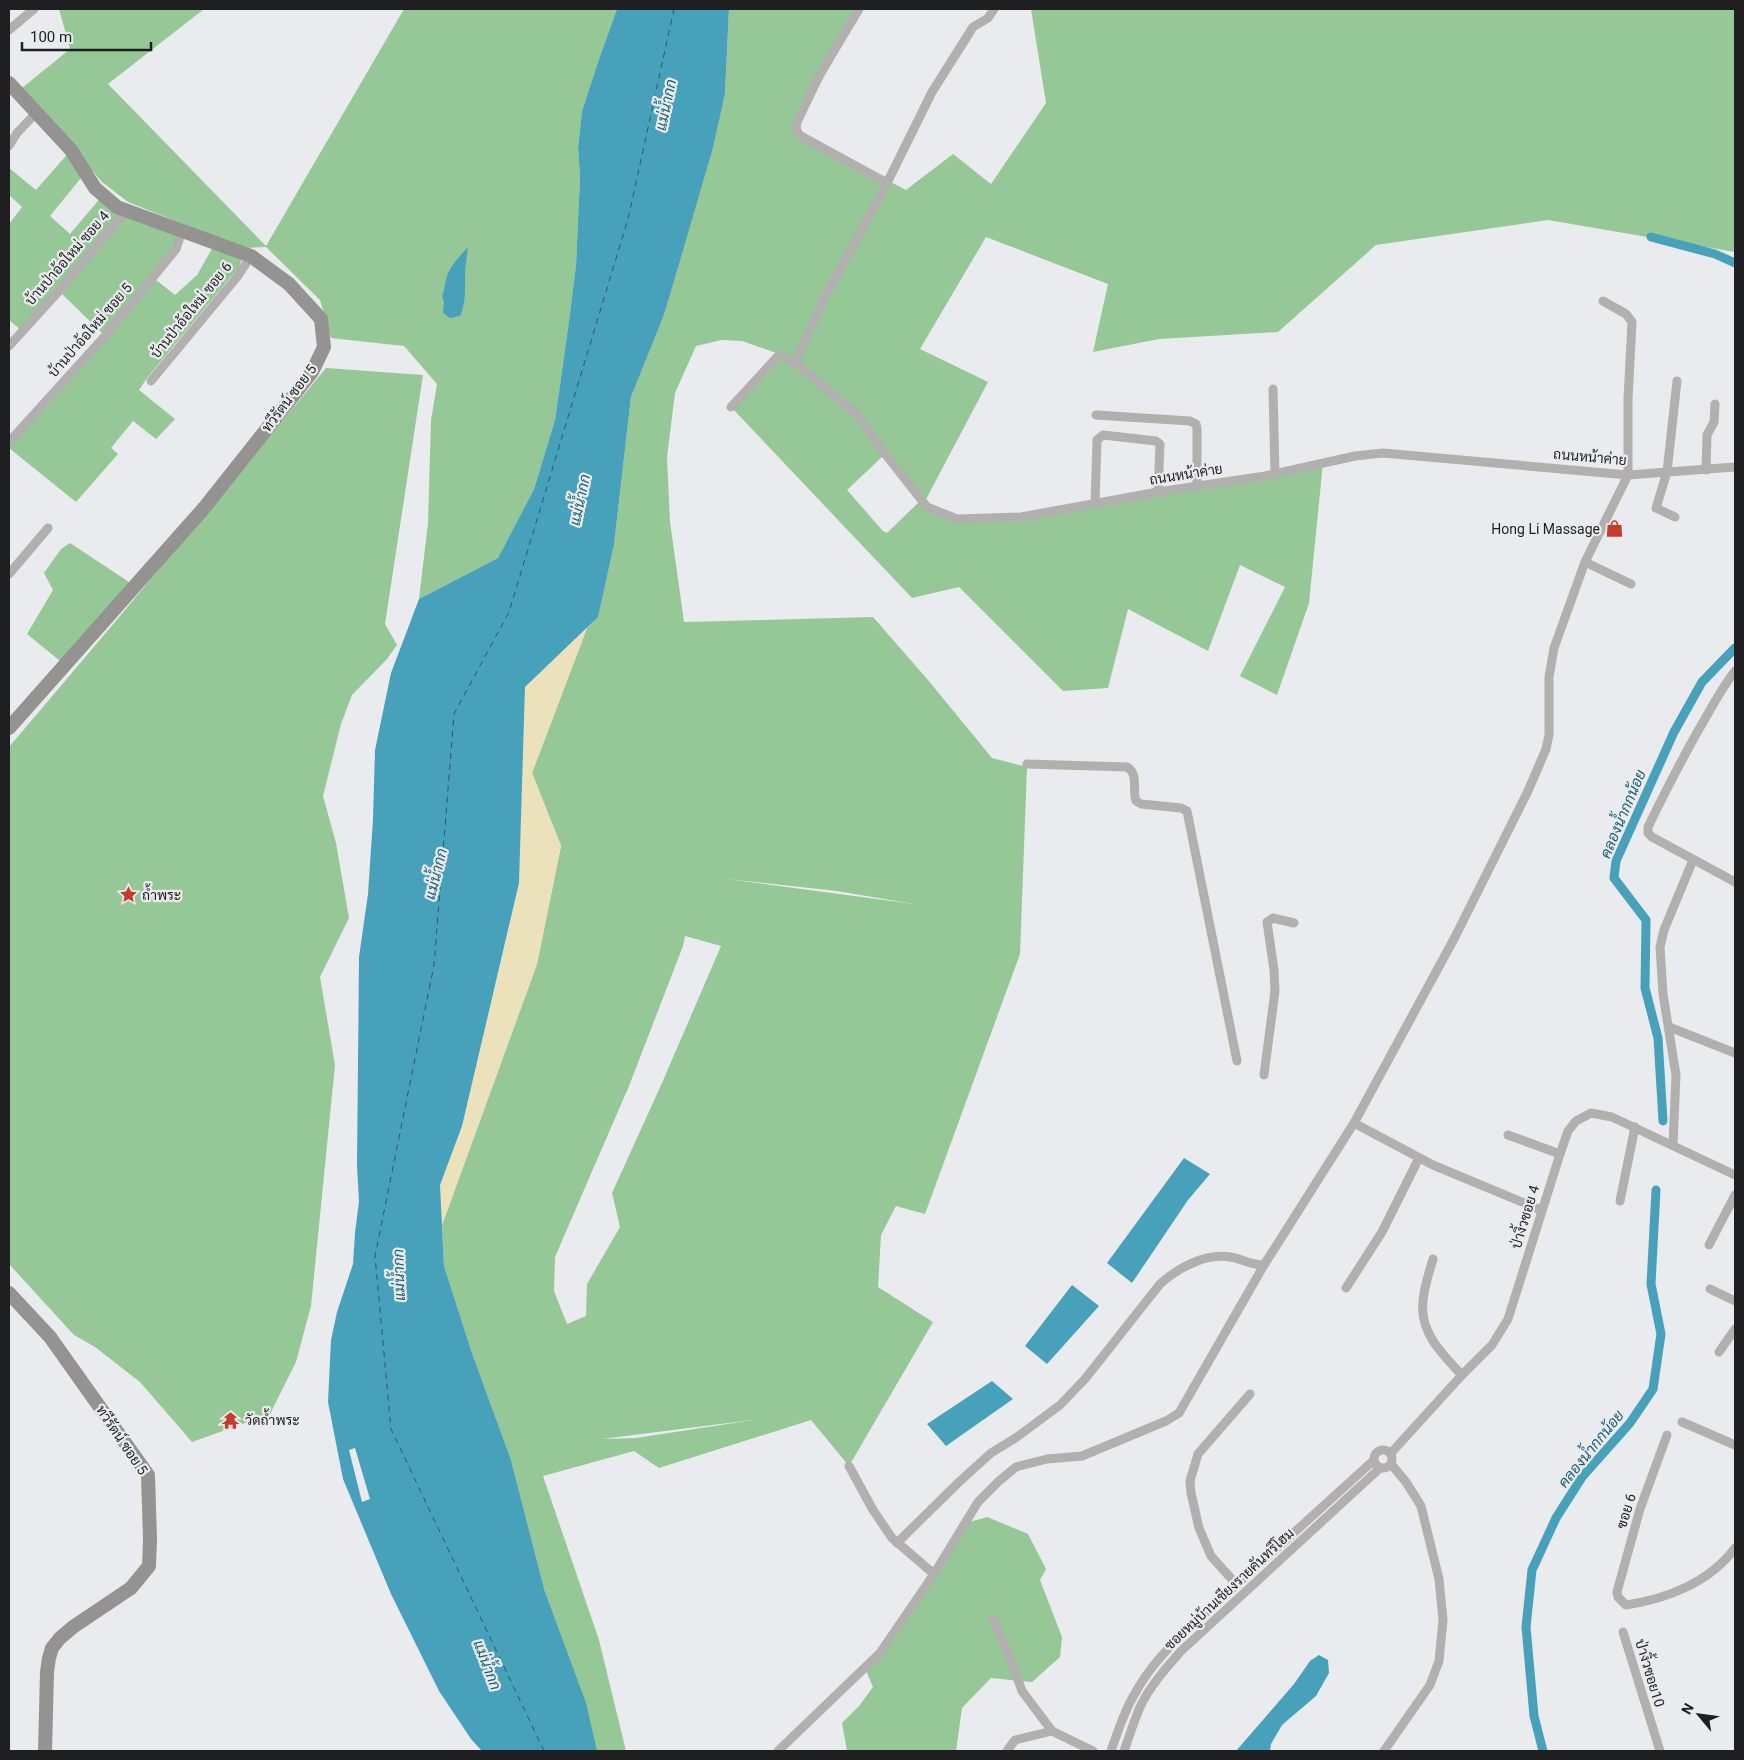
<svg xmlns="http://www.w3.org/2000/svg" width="1744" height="1760" viewBox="0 0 1744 1760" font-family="Roboto,Sarabun,sans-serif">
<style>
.green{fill:#96c797;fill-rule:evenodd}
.sand{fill:#ebe2bc}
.water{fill:#48a1ba}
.pier{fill:#eaebee}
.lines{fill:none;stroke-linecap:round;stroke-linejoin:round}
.canal{stroke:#48a1ba;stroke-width:9}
.ferry{stroke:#196072;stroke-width:1;stroke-dasharray:6 5;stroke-linecap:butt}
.street{stroke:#b1b0af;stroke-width:9}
.secondary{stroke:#959292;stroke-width:14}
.labels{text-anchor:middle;stroke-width:4.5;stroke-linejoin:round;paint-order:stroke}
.street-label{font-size:14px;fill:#1f1f21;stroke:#eaebee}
.poi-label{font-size:14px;fill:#1f1f21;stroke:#eaebee;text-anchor:start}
.water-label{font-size:15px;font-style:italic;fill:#196072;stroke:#eaebee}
</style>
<rect width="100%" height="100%" fill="#eaebee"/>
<g class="green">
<path d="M59,9H204L108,84L266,246L404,9H617L599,59L582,111L578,148L580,177L576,265L569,321L555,420L534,489L498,558L419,599L428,523L431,420L437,384L404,346L331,338L320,300L266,247L243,248L128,202L102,182L22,88L70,49Z"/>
<path d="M729,9H861L796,128L791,130L906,190L953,154L991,184L1046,103L1031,9H1735V252L1548,220L1376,245L1278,332L1159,339L1093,352L1108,284L986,237L920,349L988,382L924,503L957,519L985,518L1095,503L1323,463L1309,603L1277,695L1240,676L1285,587L1240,565L1208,651L1128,609L1108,688L1063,691L959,587L912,598L731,407L779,354L742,341L721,340L696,346L675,393L667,457L670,522L684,622L873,617L928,680L992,758L1027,767L1020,954L925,1214L896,1206L881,1235L878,1287L933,1322L849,1466L811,1420L659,1468L634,1451L543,1476L599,1640L626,1751H593L545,1592L511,1460L472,1353L444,1266L442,1225L537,964L561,846L532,773L587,628L598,616L614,545L631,397L664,315L725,95ZM885,454L921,500L887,533L883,531L847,490ZM727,879L837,891L914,904ZM685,936L721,946L662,1083L612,1193L620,1227L587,1284L586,1316L567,1324L554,1291L555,1257L629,1086L683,946ZM753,1420L636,1438L602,1439L752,1420Z"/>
<path d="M71,150L85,173L50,216L70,234L103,195L182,231L156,280L175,295L197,275L213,247L242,258L239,267L147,378L139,390L175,419L156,439L133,421L111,448L118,454L76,502L9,448V446L106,337L59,291L21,330L9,320V224L22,207L9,195V168L36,190Z"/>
<path d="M326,368L423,375L385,624L397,645L387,659L352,695L341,724L323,796L336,843L349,918L320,977L335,1065L311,1306L296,1362L270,1414L192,1442L140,1382L95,1347L74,1335L9,1264V747L115,622Z"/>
<path d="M70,543L135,586L65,665L27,634L53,590L44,573L61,549Z"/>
<path d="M987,1517L1028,1534L1046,1569L1040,1580L1062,1637L1060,1657L1032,1682L991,1678L962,1708L956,1751H847L842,1723L859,1706L873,1687L865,1668L966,1523Z"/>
</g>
<path class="sand" d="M587,628L532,773L561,846L537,964L442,1225L440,1185L462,1126L519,883L525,687Z"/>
<g class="water">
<path d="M617,9H729L725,94L712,151L664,315L631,397L614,545L598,617L525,687L519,883L462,1126L440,1185L444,1266L472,1353L511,1460L545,1592L586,1703L597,1751H482L471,1739L439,1691L391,1594L343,1479L328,1402L331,1340L337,1312L353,1264L355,1233L359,1201L357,1167L359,957L368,894L373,819L375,750L391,673L419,599L498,558L534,489L555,420L569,321L576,265L580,177L578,148L582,111L599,59Z"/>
<path d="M468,247C467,257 465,266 465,276C465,291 466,302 460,316L450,318L443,313L444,302L442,296C445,290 444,286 446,280C448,268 460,256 468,247Z"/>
<path d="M1184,1158L1210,1174L1188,1200L1132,1283L1107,1263Z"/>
<path d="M1072,1285L1099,1306L1047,1364L1025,1346Z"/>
<path d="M992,1381L1013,1399L946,1446L927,1424Z"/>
<path d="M1319,1655L1328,1660L1329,1673L1316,1696L1282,1725L1271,1744L1270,1751H1236L1294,1684L1310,1661Z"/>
</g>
<path class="pier" d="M355,1448L370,1499L362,1502L349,1450Z"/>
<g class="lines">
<g class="canal">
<path d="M1651,237L1715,254L1735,263"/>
<path d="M1663,1121L1658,1038L1645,988L1646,920L1614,878L1616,861L1674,732L1702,682L1735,648"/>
<path d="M1543,1751L1534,1716L1526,1627L1532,1570L1556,1518L1582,1477L1630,1423L1653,1389L1661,1334L1651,1284L1656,1190"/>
</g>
<path class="ferry" d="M544,1751L391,1429L375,1256L434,965L454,714L509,612L628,219L674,9"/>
<g class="street">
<path d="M859,9L819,76L797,122L796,128L799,135L887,183"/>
<path d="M9,30L34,9"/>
<path d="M9,146L17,133L37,112"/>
<path d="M9,346L59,291L126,211"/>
<path d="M795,363L824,299L887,183L932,92L973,27L988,18L994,9"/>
<path d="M151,381L237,277L251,256"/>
<path d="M1273,389L1275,474"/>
<path d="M731,407L780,354L795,363L858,415L879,446L927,507L957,519L1021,517L1158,492L1265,476L1355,456L1383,453L1628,475L1735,467"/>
<path d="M1096,415L1190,421L1196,424L1197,429V487"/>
<path d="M9,442L105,336L176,249L182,231"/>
<path d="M1706,470L1707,435L1714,422L1715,404"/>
<path d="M1095,503L1097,440L1103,435L1156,441L1160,444L1158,492"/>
<path d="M1675,517L1656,508L1667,472L1677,381"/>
<path d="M1585,562L1631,584"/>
<path d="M9,574L48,528"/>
<path d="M1735,671C1724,685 1715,701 1706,717C1685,753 1666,790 1648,827V833L1652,837L1735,882"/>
<path d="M1027,764L1127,767C1139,774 1132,790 1136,801L1141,804L1181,808L1187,811L1237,1061"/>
<path d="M1669,1027L1735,1053"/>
<path d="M1264,1075L1275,991L1274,970L1267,922L1273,918L1294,923"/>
<path d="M1354,1123L1433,1165L1541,1210"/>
<path d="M1508,1135L1560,1154"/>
<path d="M1673,1144L1676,1075L1663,994L1660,947L1664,930L1693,860"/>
<path d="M1620,1201L1635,1127"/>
<path d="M1709,1245L1735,1195"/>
<path d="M1433,1259C1429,1273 1424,1287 1423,1301C1419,1332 1443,1355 1462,1375"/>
<path d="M1346,1288L1382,1232L1419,1158"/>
<path d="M1710,1289L1735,1301"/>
<path d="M1719,1352L1735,1329"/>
<path d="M1682,1422L1735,1445"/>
<path d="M1667,1435L1640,1509L1617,1592L1618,1597L1626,1605C1667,1599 1710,1582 1735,1548"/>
<circle cx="1383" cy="1459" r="9"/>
<path d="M1391,1453L1462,1375L1492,1345L1508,1319L1560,1154L1568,1131L1576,1121L1591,1113L1612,1117L1735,1175"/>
<path d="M849,1466L873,1510L892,1538L934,1574"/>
<path d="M897,1543L959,1482L991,1453L1017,1437L1060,1405L1085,1379L1160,1284C1178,1268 1205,1253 1230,1257C1243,1259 1251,1265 1264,1265"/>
<path d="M1237,1585L1211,1556L1199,1528L1191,1493L1190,1481L1198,1454L1250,1394"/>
<path d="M993,1618L1007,1650L1022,1691L1052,1731"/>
<path d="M1623,1632L1660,1751"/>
<path d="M778,1751L880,1653L934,1574L978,1502L999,1481L1016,1467L1047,1459L1082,1456L1166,1421L1179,1413L1264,1265L1354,1123L1455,937L1528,791L1546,749L1549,735V677L1554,648L1585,562L1628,475V399L1632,322L1626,314L1603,301"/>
<path d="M1007,1751L1015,1740L1052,1731L1093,1751"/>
<path d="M1111,1751C1118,1731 1125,1709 1137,1690C1148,1670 1163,1654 1178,1638L1374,1460"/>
<path d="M1124,1751C1129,1737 1134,1721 1140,1707C1150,1686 1166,1668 1181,1651L1380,1468"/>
<path d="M1384,1751L1430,1685L1439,1661L1443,1620L1439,1579L1421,1506L1406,1482L1391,1464"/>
</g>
<g class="secondary">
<path d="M9,83L71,150L95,188L117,207L251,256L289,284L321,319L324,347L312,372L204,508L9,728"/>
<path d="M9,1293L50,1337L148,1475L150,1539L149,1566L131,1588L73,1627L60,1638L52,1648L49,1658L47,1672L45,1751"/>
</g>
</g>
<defs>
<symbol id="shop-bare" viewBox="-9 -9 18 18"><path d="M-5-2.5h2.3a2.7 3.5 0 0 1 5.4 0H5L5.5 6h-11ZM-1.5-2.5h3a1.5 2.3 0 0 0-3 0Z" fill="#c73b2c" stroke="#eaebee" stroke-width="2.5" paint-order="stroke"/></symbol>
<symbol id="sight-bare" viewBox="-9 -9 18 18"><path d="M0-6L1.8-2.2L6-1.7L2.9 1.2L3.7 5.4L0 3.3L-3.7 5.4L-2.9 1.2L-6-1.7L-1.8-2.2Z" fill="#c73b2c" stroke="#eaebee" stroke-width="2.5" paint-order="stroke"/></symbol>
<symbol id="temple-bare" viewBox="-9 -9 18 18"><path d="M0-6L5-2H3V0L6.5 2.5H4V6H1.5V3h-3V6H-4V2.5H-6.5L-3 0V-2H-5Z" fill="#c73b2c" stroke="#eaebee" stroke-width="2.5" paint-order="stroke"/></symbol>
</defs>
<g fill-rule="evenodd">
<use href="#shop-bare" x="1602" y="516" width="25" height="25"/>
<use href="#sight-bare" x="116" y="882" width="25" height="25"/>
<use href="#temple-bare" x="218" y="1408" width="25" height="25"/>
</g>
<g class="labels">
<g class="street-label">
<text transform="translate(67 258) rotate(-49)" y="5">บ้านป่าอ้อใหม่ ซอย 4</text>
<text transform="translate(191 310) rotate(-51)" y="5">บ้านป่าอ้อใหม่ ซอย 6</text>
<text transform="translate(90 330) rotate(-49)" y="5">บ้านป่าอ้อใหม่ ซอย 5</text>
<text transform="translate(289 398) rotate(-53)" y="5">ทวีรัตน์ ซอย 5</text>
<text transform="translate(1590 457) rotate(5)" y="5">ถนนหน้าค่าย</text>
<text transform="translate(1186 474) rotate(-9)" y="5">ถนนหน้าค่าย</text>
<text transform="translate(1525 1217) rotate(-73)" y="5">ป่างิ้วซอย 4</text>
<text transform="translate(122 1440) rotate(56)" y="5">ทวีรัตน์ ซอย 5</text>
<text transform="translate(1626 1511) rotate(-73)" y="5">ฃอย 6</text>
<text transform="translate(1229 1589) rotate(-43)" y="5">ซอยหมู่บ้านเชียงรายคันทรีโฮม</text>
<text transform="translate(1650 1673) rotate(73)" y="5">ป่างิ้วซอย10</text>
</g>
<g class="poi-label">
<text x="1600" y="534" text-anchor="end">Hong Li Massage</text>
<text x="142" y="900">ถ้ำพระ</text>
<text x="245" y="1425">วัดถ้ำพระ</text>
</g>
<g class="water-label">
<text transform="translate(666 105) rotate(-78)" y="5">แม่น้ำกก</text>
<text transform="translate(580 500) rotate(-78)" y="5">แม่น้ำกก</text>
<text transform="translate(1623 814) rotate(-67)" y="5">คลองน้ำกกน้อย</text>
<text transform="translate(436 874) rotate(-76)" y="5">แม่น้ำกก</text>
<text transform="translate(399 1275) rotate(-92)" y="5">แม่น้ำกก</text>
<text transform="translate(1591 1449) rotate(-51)" y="5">คลองน้ำกกน้อย</text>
<text transform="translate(487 1665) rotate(69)" y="5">แม่น้ำกก</text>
</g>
</g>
<rect width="1744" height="1760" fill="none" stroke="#1f1f21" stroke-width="20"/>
<g transform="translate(1699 1715) rotate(299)" stroke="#eaebee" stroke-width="4" paint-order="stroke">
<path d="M0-4L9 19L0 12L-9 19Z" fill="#1f1f21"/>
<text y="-8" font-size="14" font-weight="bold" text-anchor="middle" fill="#1f1f21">N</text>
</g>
<path d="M22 42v8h129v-8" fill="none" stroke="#1f1f21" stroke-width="2.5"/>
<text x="30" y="42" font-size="15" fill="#1f1f21" stroke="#eaebee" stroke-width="4" paint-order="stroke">100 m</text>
</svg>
